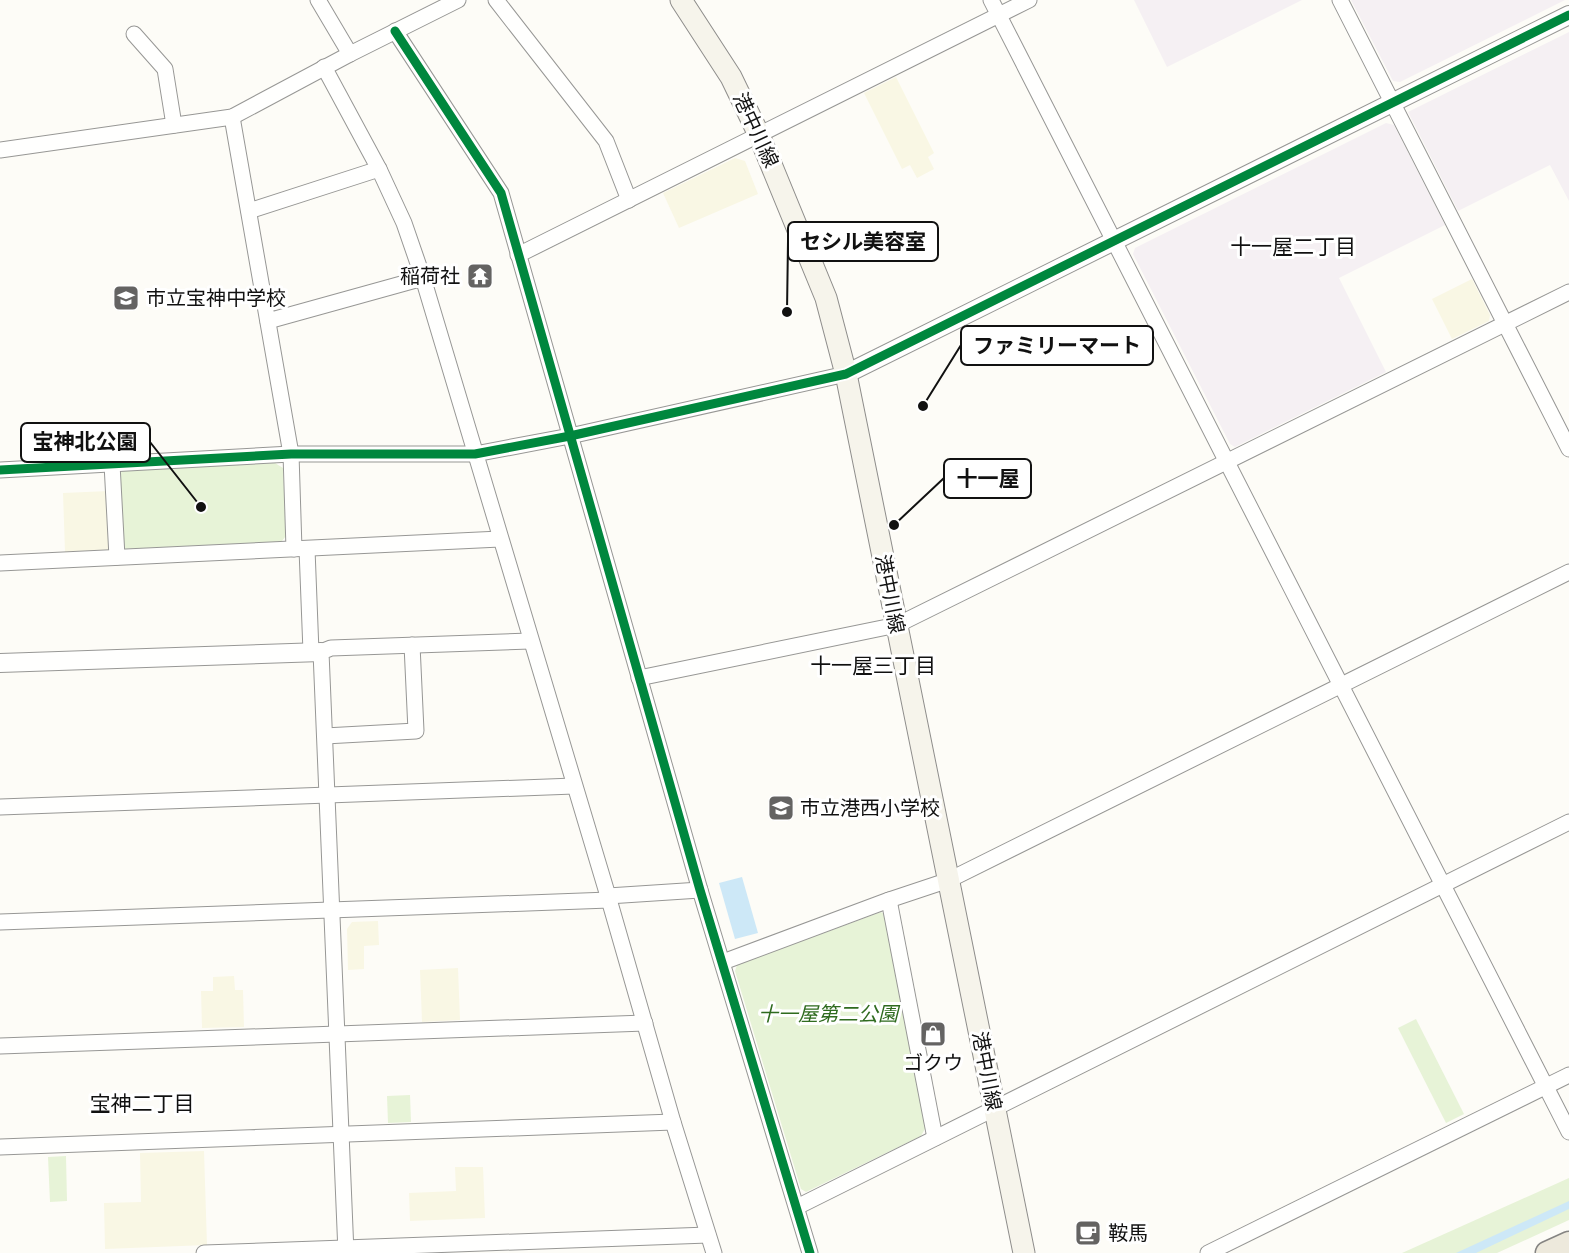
<svg xmlns="http://www.w3.org/2000/svg" width="1569" height="1253" viewBox="0 0 1569 1253" font-family="'Source Serif 4','Noto Sans JP',serif">
<style>
.industrial{fill:#f5f0f3}
.farmland{fill:#f9f7e4}
.green{fill:#e7f3d7}
.water{fill:#cde8f7}
.lines{fill:none;stroke-linecap:round;stroke-linejoin:round}
.minor-casing{stroke:#979795;stroke-width:17}
.tertiary-casing{stroke:#979795;stroke-width:20}
.secondary-casing{stroke:#8e8d8b;stroke-width:23}
.primary-casing{stroke:#858482;stroke-width:25}
.minor{stroke:#fffffe;stroke-width:15}
.tertiary{stroke:#fffffe;stroke-width:18}
.secondary{stroke:#f6f4eb;stroke-width:21}
.primary{stroke:#ede9dc;stroke-width:22}
.cycleway-casing{stroke:#fff;stroke-width:13}
.cycleway{stroke:#00873e;stroke-width:9}
.labels{text-anchor:middle;stroke-width:6;stroke-linejoin:round;paint-order:stroke}
.street-label{font-size:20px;fill:#111;stroke:#fff}
.poi-label{font-size:20px;fill:#111;stroke:#fff;text-anchor:start}
.park-label{font-size:20px;font-style:italic;fill:#2f6b1f;stroke:#fff}
.neighbourhood-label{font-size:21px;fill:#111;stroke:#fff}
.leader{fill:none;stroke:#111;stroke-width:2}
.callout-dot{fill:#111;stroke:#fff;stroke-width:2}
.callout{fill:#fff;stroke:#111;stroke-width:2}
.callout-label{font-size:21px;text-anchor:middle;font-weight:bold;fill:#111}
</style>
<rect width="100%" height="100%" fill="#fdfcf7"/>
<g class="industrial">
<path d="M1134,0H1302L1167,67Z"/>
<path d="M1351,0H1565L1400,82L1393,81Z"/>
<path d="M1569,32V201L1550,165L1458,211L1408,112Z"/>
<path d="M1386,123L1394,125L1445,225L1339,278L1386,372L1235,447L1230,444L1133,254L1135,248Z"/>
</g>
<g class="farmland">
<path d="M896,77L934,153L928,157L934,169L917,178L910,165L902,169L864,93Z"/>
<path d="M735,158L745,161L758,194L679,228L663,193Z"/>
<path d="M1472,279L1490,315L1489,321L1452,339L1432,299Z"/>
<path d="M109,491L110,545L107,551L65,552L63,493Z"/>
<path d="M378,921L379,945L364,946V969L348,970L347,929L352,922Z"/>
<path d="M458,968L460,1020L422,1022L420,970Z"/>
<path d="M234,976L235,990H243L244,1027L202,1028L201,991H213V977Z"/>
<path d="M204,1151L207,1245L105,1249L104,1203L141,1202L140,1153Z"/>
<path d="M455,1167H483L485,1218L410,1221L409,1193L456,1191Z"/>
</g>
<g class="green">
<path d="M275,463L283,468L286,536L281,542L123,549L118,478L123,469Z"/>
<path d="M881,912L888,916L927,1125L921,1136L806,1192L801,1189L735,971L737,965Z"/>
<path d="M1416,1019L1464,1114L1446,1123L1398,1028Z"/>
<path d="M410,1095L411,1122L388,1123L387,1096Z"/>
<path d="M66,1156L67,1201L50,1202L48,1157Z"/>
<path d="M1569,1178V1220L1497,1253H1402Z"/>
</g>
<g class="water">
<path d="M742,877L758,933L735,939L719,883Z"/>
<path d="M1569,1201V1209L1476,1253H1456Z"/>
</g>
<g class="lines">
<defs>
<g id="minor">
<path d="M318,0L350,54"/>
<path d="M496,0L606,141L629,200"/>
<path d="M991,0L1569,1132"/>
<path d="M1340,0L1569,449"/>
<path d="M395,31L501,193L700,890L810,1253"/>
<path d="M134,34L165,69L174,125"/>
<path d="M324,67L379,169L404,223L423,278L608,896L673,1122L714,1253"/>
<path d="M232,117L291,454L294,549"/>
<path d="M0,150L232,117L350,54L458,0"/>
<path d="M249,211L379,169"/>
<path d="M518,255L1029,0"/>
<path d="M268,321L423,278"/>
<path d="M112,464L117,557"/>
<path d="M0,470L291,454H475L570,436L846,374"/>
<path d="M307,549L311,652"/>
<path d="M0,563L500,539"/>
<path d="M639,678L897,625L1569,292"/>
<path d="M325,736L416,731L412,645"/>
<path d="M0,807L574,786"/>
<path d="M608,896L700,890"/>
<path d="M889,900L935,1138"/>
<path d="M0,922L609,900"/>
<path d="M723,962L889,900L949,880L1569,572"/>
<path d="M0,1046L645,1023"/>
<path d="M0,1147L673,1122"/>
<path d="M797,1207L1569,822"/>
<path d="M204,1253L708,1235"/>
<path d="M346,1253L321,652L331,648L530,641"/>
<path d="M1208,1253L1569,1075"/>
</g>
<g id="tertiary">
<path d="M846,374L1569,15"/>
<path d="M0,663L321,652"/>
</g>
<path id="secondary" d="M681,0L731,77L759,135L826,298L846,374L1024,1253"/>
<path id="primary" d="M1547,1253L1569,1243"/>
</defs>
<use href="#minor" class="minor-casing"/>
<use href="#tertiary" class="tertiary-casing"/>
<use href="#secondary" class="secondary-casing"/>
<use href="#primary" class="primary-casing"/>
<use href="#minor" class="minor"/>
<use href="#tertiary" class="tertiary"/>
<use href="#secondary" class="secondary"/>
<use href="#primary" class="primary"/>
<defs>
<g id="cycleway">
<path d="M395,31L501,193L700,890L810,1253"/>
<path d="M0,470L291,454H475L570,436L846,374L1569,15"/>
</g>
</defs>
<use href="#cycleway" class="cycleway-casing"/>
<use href="#cycleway" class="cycleway"/>
</g>
<defs>
<symbol id="temple-square" viewBox="-11 -11 22 22"><rect x="-9" y="-9" width="18" height="18" rx="4" fill="#646362" stroke="#fff"/><path d="M0-6L5-2H3V0L6.5 2.5H4V6H1.5V3h-3V6H-4V2.5H-6.5L-3 0V-2H-5Z" fill="#fff"/></symbol>
<symbol id="school-square" viewBox="-11 -11 22 22"><rect x="-9" y="-9" width="18" height="18" rx="4" fill="#646362" stroke="#fff"/><path d="M0-5L7-2L0 1L-7-2ZM-4 1L0 2.5L4 1V4Q0 6-4 4Z" fill="#fff"/></symbol>
<symbol id="shop-square" viewBox="-11 -11 22 22"><rect x="-9" y="-9" width="18" height="18" rx="4" fill="#646362" stroke="#fff"/><path d="M-5-2.5h2.3a2.7 3.5 0 0 1 5.4 0H5L5.5 6h-11ZM-1.5-2.5h3a1.5 2.3 0 0 0-3 0Z" fill="#fff"/></symbol>
<symbol id="cafe-square" viewBox="-11 -11 22 22"><rect x="-9" y="-9" width="18" height="18" rx="4" fill="#646362" stroke="#fff"/><path d="M-5.5-4.5H6V0H3Q3 3.5 0 3.5H-2.5Q-5.5 3.5-5.5 0ZM3-3.2v2h1.7v-2ZM-6 4.5H4V6H-6Z" fill="#fff"/></symbol>
</defs>
<g fill-rule="evenodd">
<use href="#temple-square" x="465" y="261" width="30" height="30"/>
<use href="#school-square" x="111" y="283" width="30" height="30"/>
<use href="#school-square" x="766" y="793" width="30" height="30"/>
<use href="#shop-square" x="918" y="1019" width="30" height="30"/>
<use href="#cafe-square" x="1073" y="1218" width="30" height="30"/>
</g>
<g class="labels">
<g class="street-label">
<text transform="translate(756 130) rotate(65)" y="7">港中川線</text>
<text transform="translate(890 594) rotate(79)" y="7">港中川線</text>
<text transform="translate(987 1071) rotate(79)" y="7">港中川線</text>
</g>
<g class="poi-label">
<text x="460" y="283" text-anchor="end">稲荷社</text>
<text x="146" y="305">市立宝神中学校</text>
<text x="800" y="815">市立港西小学校</text>
<text x="933" y="1070" text-anchor="middle">ゴクウ</text>
<text x="1108" y="1240">鞍馬</text>
</g>
<g class="park-label">
<text x="828" y="1021">十一屋第二公園</text>
</g>
<g class="neighbourhood-label">
<text x="1293" y="254">十一屋二丁目</text>
<text x="873" y="673">十一屋三丁目</text>
<text x="142" y="1111">宝神二丁目</text>
</g>
</g>
<path class="leader" d="M787 312L788 241M923 406L961 345M201 507L150 442M894 525L944 478"/>
<g class="callout-dot">
<circle cx="787" cy="312" r="6"/>
<circle cx="923" cy="406" r="6"/>
<circle cx="201" cy="507" r="6"/>
<circle cx="894" cy="525" r="6"/>
</g>
<g class="callout">
<rect x="788" y="222" width="150" height="39" rx="6"/>
<rect x="961" y="326" width="192" height="39" rx="6"/>
<rect x="21" y="423" width="129" height="39" rx="6"/>
<rect x="944" y="459" width="87" height="39" rx="6"/>
</g>
<g class="callout-label">
<text x="863" y="249">セシル美容室</text>
<text x="1057" y="353">ファミリーマート</text>
<text x="85" y="449">宝神北公園</text>
<text x="988" y="486">十一屋</text>
</g>
</svg>
